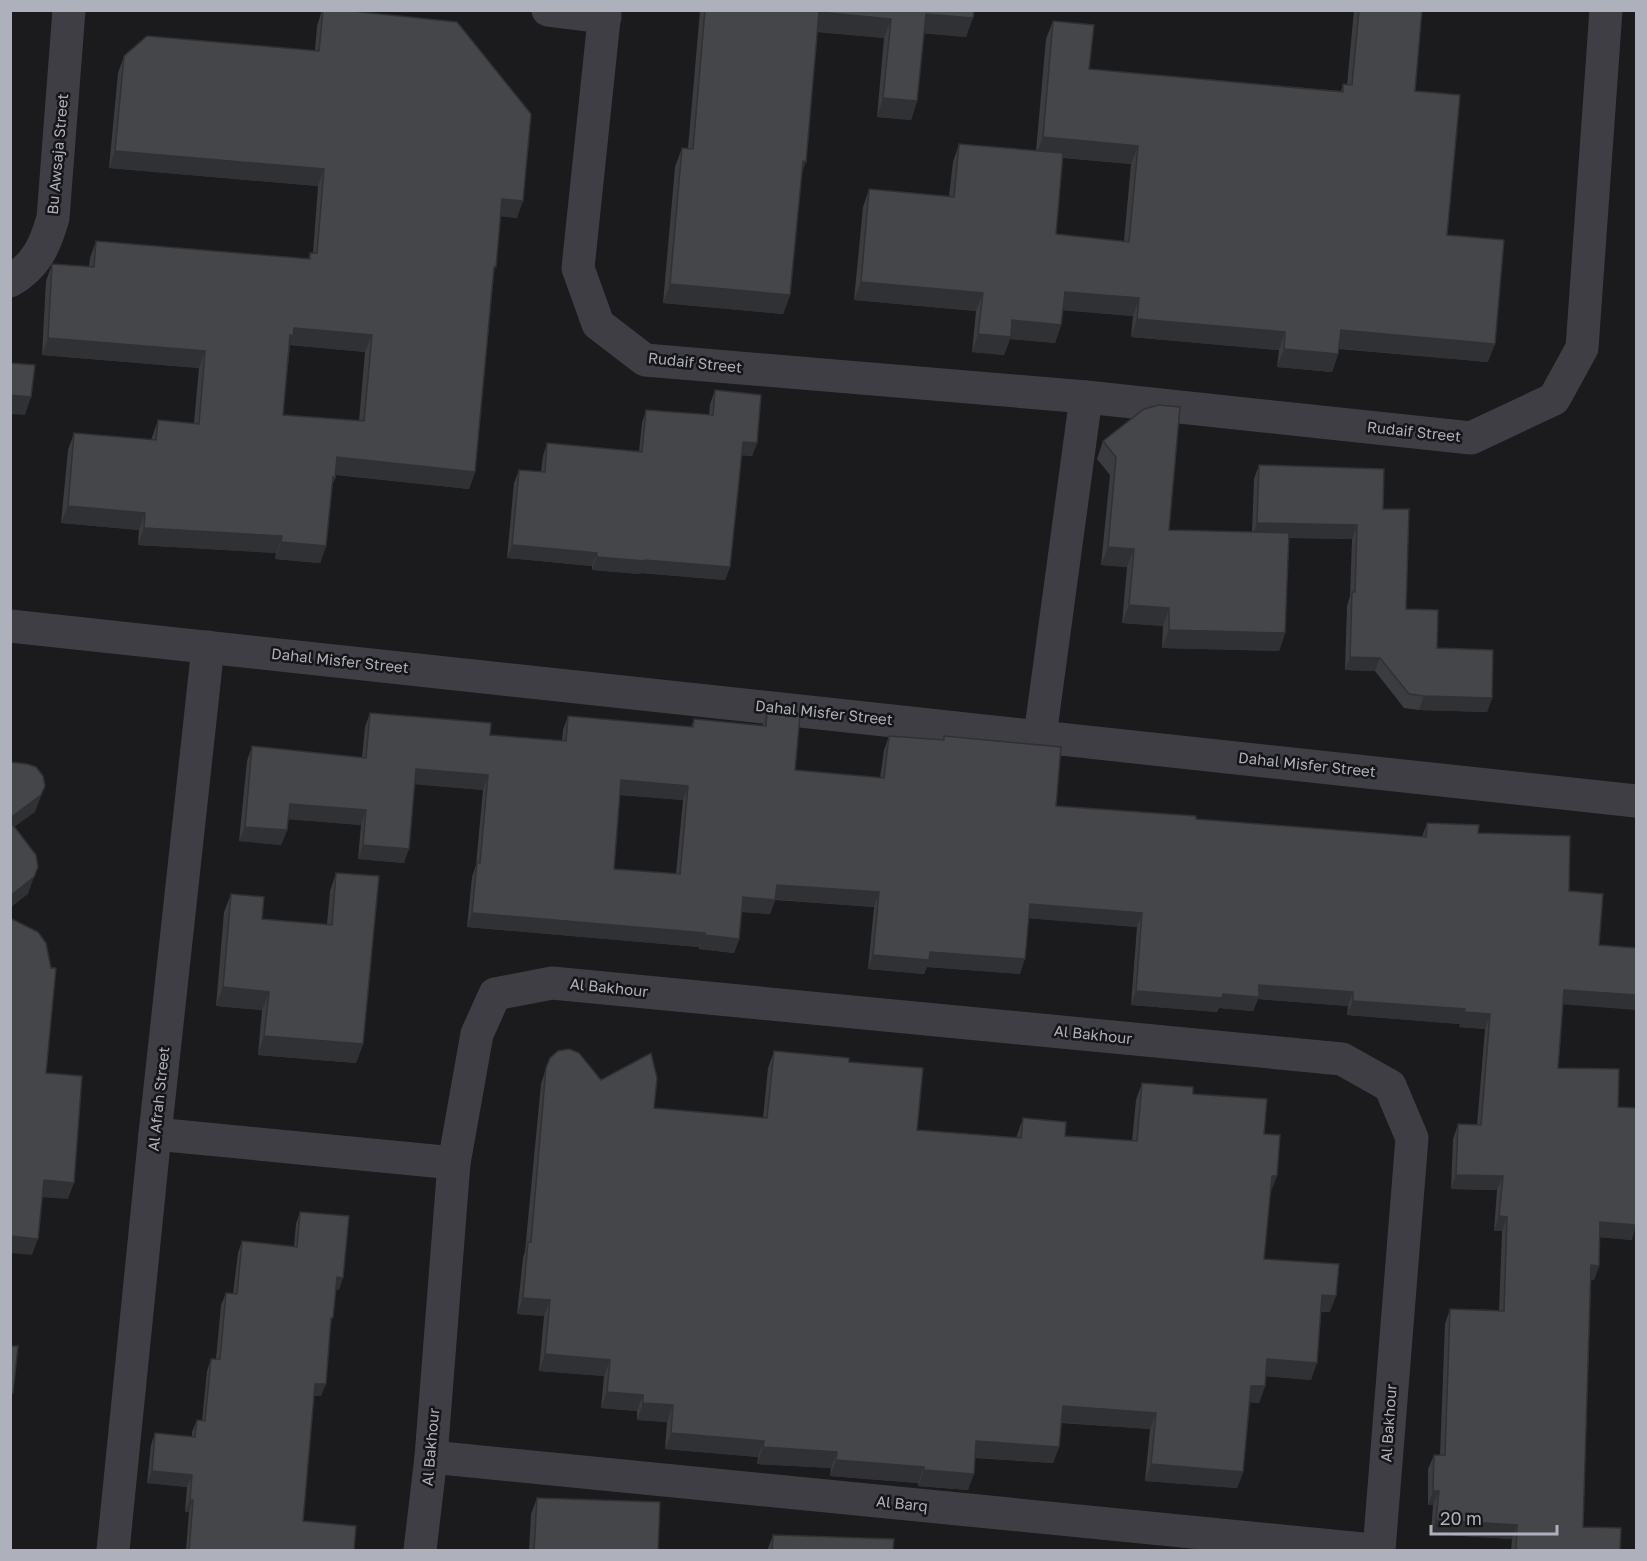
<svg xmlns="http://www.w3.org/2000/svg" width="1647" height="1561" viewBox="0 0 1647 1561" font-family="'Golos Text',sans-serif">
<style>
.lines{fill:none;stroke-linecap:round;stroke-linejoin:round}
.street{stroke:#3e3e44;stroke-width:33}
.wall{fill:#3b3c40;fill-rule:evenodd}
.shaded-wall{fill:#303134}
.building{fill:#45464a;stroke:#303134;stroke-width:1.5;fill-rule:evenodd}
.labels{text-anchor:middle;stroke-width:5;stroke-linejoin:round;paint-order:stroke}
.street-label{font-size:15px;fill:#aeb1bc;stroke:#161618}
</style>
<rect width="100%" height="100%" fill="#1b1b1d"/>
<g class="lines">
<g class="street">
<path d="M548,10L605,17"/>
<path d="M605,10L578,268L598,324L645,360L1086,397L1471,438L1554,399L1582,348L1606,10"/>
<path d="M10,281C36,266 45,246 53,218L69,10"/>
<path d="M10,626L1636,801"/>
<path d="M1040,736L1086,397"/>
<path d="M155,1134L454,1163"/>
<path d="M431,1457L1373,1550"/>
<path d="M113,1550L155,1134L208,647"/>
<path d="M420,1550L431,1457L454,1163L477,1034L495,994L552,983L1342,1059L1390,1086L1412,1138L1379,1550"/>
</g>
</g>
<g class="wall">
<path d="M322,10H341L517,218L501,216L494,274L475,472L469,489L336,475L332,486L326,546L320,563L275,559L276,553L138,545L139,530L61,523L68,450L74,433L151,440L158,420L194,423L199,368L42,355L46,281L52,264L89,266L90,258L96,241L308,259L310,253H313L318,186L109,168L118,73L124,56L315,50L317,26ZM290,345L365,352L359,421L283,415Z"/>
<path d="M697,10H974L966,37L924,33L917,101L911,120L877,117L884,38L817,32L801,173L790,295L783,314L663,303L675,167L682,148H688L700,11Z"/>
<path d="M1354,10H1422L1415,91L1447,235L1488,362L1339,349L1338,354L1332,372L1277,367L1279,350L1131,337L1133,316L1063,310L1061,325L1055,343L1010,339L1004,355L972,352L976,311L854,300L863,207L869,189L949,196L953,162L959,144L1036,151L1046,39L1053,21L1089,69L1341,91L1343,84L1347,85ZM1063,158L1131,164L1124,241L1056,234Z"/>
<path d="M715,390L757,443L752,456L741,455L730,567L725,580L641,573L640,574L592,570V566L507,558L514,483L519,470L541,472L543,456L547,443L639,451L642,423L646,410L709,415L710,404Z"/>
<path d="M1144,409L1169,530L1252,532L1254,479L1259,465L1383,509L1406,609L1437,648L1492,698L1487,712L1419,710L1404,708L1375,671L1345,670L1347,606L1350,596L1352,539L1289,538L1285,633L1279,651L1162,648L1163,626L1122,623L1127,567L1101,565L1110,475L1097,459L1103,441Z"/>
<path d="M767,711L795,770L880,778L884,750L889,736L943,740L944,736L1056,806L1196,819L1422,837L1427,823L1478,833L1563,1005L1558,1068L1618,1107L1632,1240L1600,1237L1599,1266L1594,1280H1591L1583,1527L1620,1551H1511L1512,1539L1431,1534L1433,1505H1428V1469L1434,1455H1440L1445,1324L1450,1309L1499,1310L1502,1231H1494L1497,1190L1451,1189L1453,1139L1458,1124L1477,1125L1485,1029L1459,1027L1460,1024L1347,1015L1348,1006L1258,999L1253,1011L1219,1008L1217,1012L1131,1005L1137,927L1028,918L1020,974L927,967L924,974L868,969L874,907L775,900L770,914L741,912L739,939L734,953L699,949V947L467,927L472,877L476,865L483,790L415,784L404,863L358,859L361,825L288,819L287,830L281,845L239,841L247,761L252,746L362,758L365,727L370,713L490,735L562,741L563,730L568,716L691,727L694,719L762,726ZM620,795L683,800L676,874L614,869Z"/>
<path d="M336,873L363,1044L356,1063L258,1055L262,1010L216,1006L224,912L231,894L262,919L327,924L330,891Z"/>
<path d="M774,1051L849,1062L917,1130L1016,1138L1023,1118L1065,1136L1132,1141L1136,1100L1142,1083L1193,1094L1264,1134L1271,1192H1270L1264,1259L1330,1312H1321L1311,1380L1266,1376L1265,1386L1259,1403L1249,1402L1243,1472L1237,1488L1145,1481L1150,1429L1061,1423L1059,1447L1053,1463L975,1458L968,1490L918,1486V1483L830,1476L831,1468L757,1464L758,1457L665,1449L667,1422L637,1420V1411L601,1408L604,1376L539,1371L544,1316L517,1314L523,1258L525,1251L541,1084L546,1068L601,1080L654,1108L763,1118L768,1068Z"/>
<path d="M300,1212L339,1290L336,1289L321,1396H314L303,1521L354,1551H186L189,1512H185L187,1487L147,1483L151,1445L155,1433L192,1437V1432L197,1420L202,1421L207,1371L211,1359H216L221,1305L226,1293L233,1294L238,1253L242,1241L294,1246L296,1224Z"/>
<path d="M537,1498L658,1551H529L531,1514Z"/>
<path d="M773,1535L893,1551H767Z"/>
</g>
<g class="shaded-wall">
<path d="M819,12L891,19L884,38L812,31Z"/>
<path d="M926,14L973,18L966,37L919,33Z"/>
<path d="M883,98L917,101L911,120L877,117Z"/>
<path d="M1043,137L1138,146L1131,164L1036,155Z"/>
<path d="M115,151L324,169L318,186L109,168Z"/>
<path d="M803,161L806,162L799,181Z"/>
<path d="M502,199L523,201L517,218L496,216Z"/>
<path d="M861,282L983,293L976,311L854,300Z"/>
<path d="M670,284L790,295L783,314L663,303Z"/>
<path d="M1065,292L1139,298L1133,316L1058,310Z"/>
<path d="M1137,319L1285,332L1279,350L1131,337Z"/>
<path d="M1012,320L1061,325L1055,343L1010,339L1004,355L972,352L978,334Z"/>
<path d="M294,328L372,335L365,352L290,345V335Z"/>
<path d="M1341,330L1495,344L1488,362L1334,348Z"/>
<path d="M48,338L205,351L199,368L42,355Z"/>
<path d="M1284,349L1338,354L1332,372L1277,367Z"/>
<path d="M10,395L31,397L25,415L10,414Z"/>
<path d="M743,442L757,443L752,456L738,455Z"/>
<path d="M337,457L475,472L469,489L331,474Z"/>
<path d="M68,506L145,513L139,530L61,523Z"/>
<path d="M1257,523L1357,525L1352,539L1252,537Z"/>
<path d="M144,528L282,536L276,553L138,545Z"/>
<path d="M281,542L326,546L320,563L275,559Z"/>
<path d="M512,545L597,553L592,566L507,558Z"/>
<path d="M1108,547L1134,549L1127,567L1101,565Z"/>
<path d="M597,557L645,560L730,567L725,580L641,573L640,574L592,570Z"/>
<path d="M1129,605L1169,608L1163,626L1122,623Z"/>
<path d="M1169,630L1285,633L1279,651L1162,648Z"/>
<path d="M1350,657L1380,658L1375,671L1345,670Z"/>
<path d="M1424,696L1492,698L1487,712L1419,710Z"/>
<path d="M416,769L488,775L483,790L411,784Z"/>
<path d="M621,780L688,786L683,800L616,794Z"/>
<path d="M45,786L35,812L10,830V818Z"/>
<path d="M290,804L366,810L361,825L284,819Z"/>
<path d="M245,827L287,830L281,845L239,841Z"/>
<path d="M363,845L409,849L404,863L358,859Z"/>
<path d="M34,877L28,894L10,908V896Z"/>
<path d="M777,885L879,892L874,907L771,899Z"/>
<path d="M743,897L775,900L770,914L737,911Z"/>
<path d="M1030,904L1142,913L1137,927L1024,918Z"/>
<path d="M472,913L705,933L699,947L467,927Z"/>
<path d="M704,935L739,939L734,953L699,949Z"/>
<path d="M930,952L1025,959L1020,974L927,967L924,974L868,969L873,955Z"/>
<path d="M1259,985L1353,992L1348,1006L1258,999L1253,1011L1219,1008L1217,1012L1131,1005L1136,991L1223,994Z"/>
<path d="M223,987L269,992L262,1010L216,1006Z"/>
<path d="M1564,990L1636,995V1010L1559,1004Z"/>
<path d="M1353,1001L1465,1009L1460,1024L1347,1015Z"/>
<path d="M1464,1012L1490,1014L1485,1029L1459,1027Z"/>
<path d="M264,1036L363,1044L356,1063L258,1055Z"/>
<path d="M1456,1175L1503,1176L1497,1190L1451,1189Z"/>
<path d="M1272,1176H1277L1271,1192H1266Z"/>
<path d="M44,1180L74,1183L68,1199L38,1197Z"/>
<path d="M1499,1216L1507,1217L1502,1231H1494Z"/>
<path d="M1600,1222L1636,1225L1632,1240L1595,1237Z"/>
<path d="M10,1236L38,1239L32,1255L10,1253Z"/>
<path d="M1591,1265L1599,1266L1594,1280H1586Z"/>
<path d="M337,1277L343,1278L339,1290L333,1289Z"/>
<path d="M1322,1295L1336,1296L1330,1312L1316,1311Z"/>
<path d="M523,1298L550,1300L544,1316L517,1314Z"/>
<path d="M545,1354L610,1360L604,1376L539,1371Z"/>
<path d="M1267,1359L1317,1363L1311,1380L1261,1376Z"/>
<path d="M315,1384H326L321,1396H311Z"/>
<path d="M1251,1386H1265L1259,1403L1245,1402Z"/>
<path d="M607,1392L643,1395L637,1411L601,1408Z"/>
<path d="M643,1403L673,1405L667,1422L637,1420Z"/>
<path d="M1063,1406L1156,1413L1150,1429L1057,1422Z"/>
<path d="M671,1433L764,1441L758,1457L665,1449Z"/>
<path d="M976,1441L1059,1447L1053,1463L970,1457Z"/>
<path d="M763,1447L837,1452L831,1468L757,1464Z"/>
<path d="M836,1460L924,1467L918,1483L830,1476Z"/>
<path d="M1151,1464L1243,1472L1237,1488L1145,1481Z"/>
<path d="M924,1470L974,1474L968,1490L918,1486Z"/>
<path d="M152,1471L192,1475L187,1487L147,1483Z"/>
<path d="M1433,1491H1439L1433,1505H1428Z"/>
<path d="M190,1500H193L189,1512H185Z"/>
<path d="M1436,1520L1517,1525L1512,1539L1431,1534Z"/>
</g>
<g class="building">
<path d="M323,10H341L457,22L531,114L523,201L502,199L496,267H494L475,472L337,457L335,478L333,477L326,546L281,542L282,536L144,528L145,513L68,506L74,433L156,440L158,420L199,424L205,351L48,338L52,264L94,267L96,241L310,259V253H317L324,169L115,151L124,56L147,36L319,51ZM294,328L372,335L364,421L283,415L290,335L293,336Z"/>
<path d="M705,10H974L973,18L926,14L917,101L883,98L891,19L819,12L806,162L803,161L790,295L670,284L682,148L693,149Z"/>
<path d="M1359,10H1422L1415,91L1460,95L1447,235L1504,240L1495,344L1341,330L1338,354L1284,349L1285,332L1137,319L1139,298L1065,292L1061,325L1012,320L1011,337L978,334L983,293L861,282L869,189L954,197L959,144L1063,153L1056,234L1129,242L1138,146L1043,137L1053,21L1094,25L1089,69L1343,92V84L1352,85Z"/>
<path d="M10,363L35,365L31,397L10,395Z"/>
<path d="M715,390L761,395L757,443L743,442L730,567L645,560V561L597,557V553L512,545L519,470L545,472L547,443L642,452L646,410L713,415Z"/>
<path d="M1159,405L1180,407L1169,530L1289,533L1285,633L1169,630V608L1129,605L1134,549L1108,547L1116,457L1103,441L1144,409Z"/>
<path d="M1259,465L1384,469L1383,509H1409L1406,609L1438,610L1437,648L1493,650L1492,698L1424,696L1409,694L1380,658L1350,657L1352,592H1355L1357,525L1257,523Z"/>
<path d="M767,711L800,715L795,770L884,778L889,736L944,740V736L1061,747L1056,806L1196,816V819L1426,837L1427,823L1479,825L1478,833L1570,836L1569,891L1603,894L1599,945L1636,948V995L1564,990L1558,1068L1619,1069L1618,1107L1636,1108V1225L1600,1222L1599,1266L1591,1265L1583,1527L1621,1528L1620,1551H1516L1517,1525L1436,1520L1439,1491H1433L1434,1455H1445L1450,1309L1504,1311L1507,1217L1499,1216L1503,1176L1456,1175L1458,1124L1481,1125L1490,1014L1464,1012L1465,1009L1353,1001V992L1259,985V997L1223,994L1222,998L1136,991L1142,913L1030,904L1025,959L930,952L929,960L873,955L879,892L777,885L775,900L743,897L739,939L704,935L705,933L472,913L477,862L480,863L488,775L416,769L409,849L363,845L366,810L290,804L287,830L245,827L252,746L366,758L370,713L491,723L490,735L566,741L568,716L693,727L694,719L766,726ZM621,780L688,786L680,874L614,869Z"/>
<path d="M10,762L27,764L36,767L43,776L45,786L41,795L10,818Z"/>
<path d="M10,821L36,855L38,867L34,877L10,896Z"/>
<path d="M336,873L379,876L363,1044L264,1036L269,992L223,987L231,894L264,897L262,919L332,925Z"/>
<path d="M10,918L38,932L46,943L51,968H56L46,1073L82,1076L74,1183L44,1180L38,1239L10,1236Z"/>
<path d="M569,1049L579,1053L601,1080L651,1053L657,1078L654,1108L767,1118L774,1051L849,1058V1062L923,1068L917,1130L1021,1138L1023,1118L1066,1122L1065,1136L1137,1141L1142,1083L1193,1087V1094L1267,1099L1264,1134L1280,1135L1277,1176H1272L1264,1259L1339,1264L1336,1296L1322,1295L1317,1363L1267,1359L1265,1386H1251L1243,1472L1151,1464L1156,1413L1063,1406L1059,1447L976,1441L974,1474L924,1470V1467L836,1460L837,1452L763,1447L764,1441L671,1433L673,1405L643,1403V1395L607,1392L610,1360L545,1354L550,1300L523,1298L528,1242H531L546,1068L550,1058L558,1051Z"/>
<path d="M300,1212L349,1216L343,1278L337,1277L333,1318H331L326,1384H315L303,1521L356,1526L354,1551H189L193,1500H190L192,1475L152,1471L155,1433L195,1437L197,1420L205,1421L211,1359H220L226,1293L237,1294L242,1241L297,1247Z"/>
<path d="M10,1346H18L13,1393H10Z"/>
<path d="M537,1498L660,1502L658,1551H534Z"/>
<path d="M773,1535L894,1539L893,1551H772Z"/>
</g>
<g class="labels">
<g class="street-label">
<text transform="translate(58 154) rotate(-85)" y="5">Bu Awsaja Street</text>
<text transform="translate(695 363) rotate(6)" y="5">Rudaif Street</text>
<text transform="translate(1414 432) rotate(6)" y="5">Rudaif Street</text>
<text transform="translate(340 661) rotate(6)" y="5">Dahal Misfer Street</text>
<text transform="translate(824 713) rotate(6)" y="5">Dahal Misfer Street</text>
<text transform="translate(1307 765) rotate(6)" y="5">Dahal Misfer Street</text>
<text transform="translate(609 988) rotate(6)" y="5">Al Bakhour</text>
<text transform="translate(1093 1035) rotate(6)" y="5">Al Bakhour</text>
<text transform="translate(159 1099) rotate(-84)" y="5">Al Afrah Street</text>
<text transform="translate(1389 1423) rotate(-86)" y="5">Al Bakhour</text>
<text transform="translate(431 1447) rotate(-85)" y="5">Al Bakhour</text>
<text transform="translate(902 1504) rotate(6)" y="5">Al Barq</text>
</g>
</g>
<rect width="1647" height="1561" fill="none" stroke="#aeb1bc" stroke-width="24"/>
<path d="M1431 1525v9h126v-9" fill="none" stroke="#aeb1bc" stroke-width="3"/>
<text x="1440" y="1525" font-size="18" fill="#aeb1bc" stroke="#161618" stroke-width="4.5" paint-order="stroke">20 m</text>
</svg>
